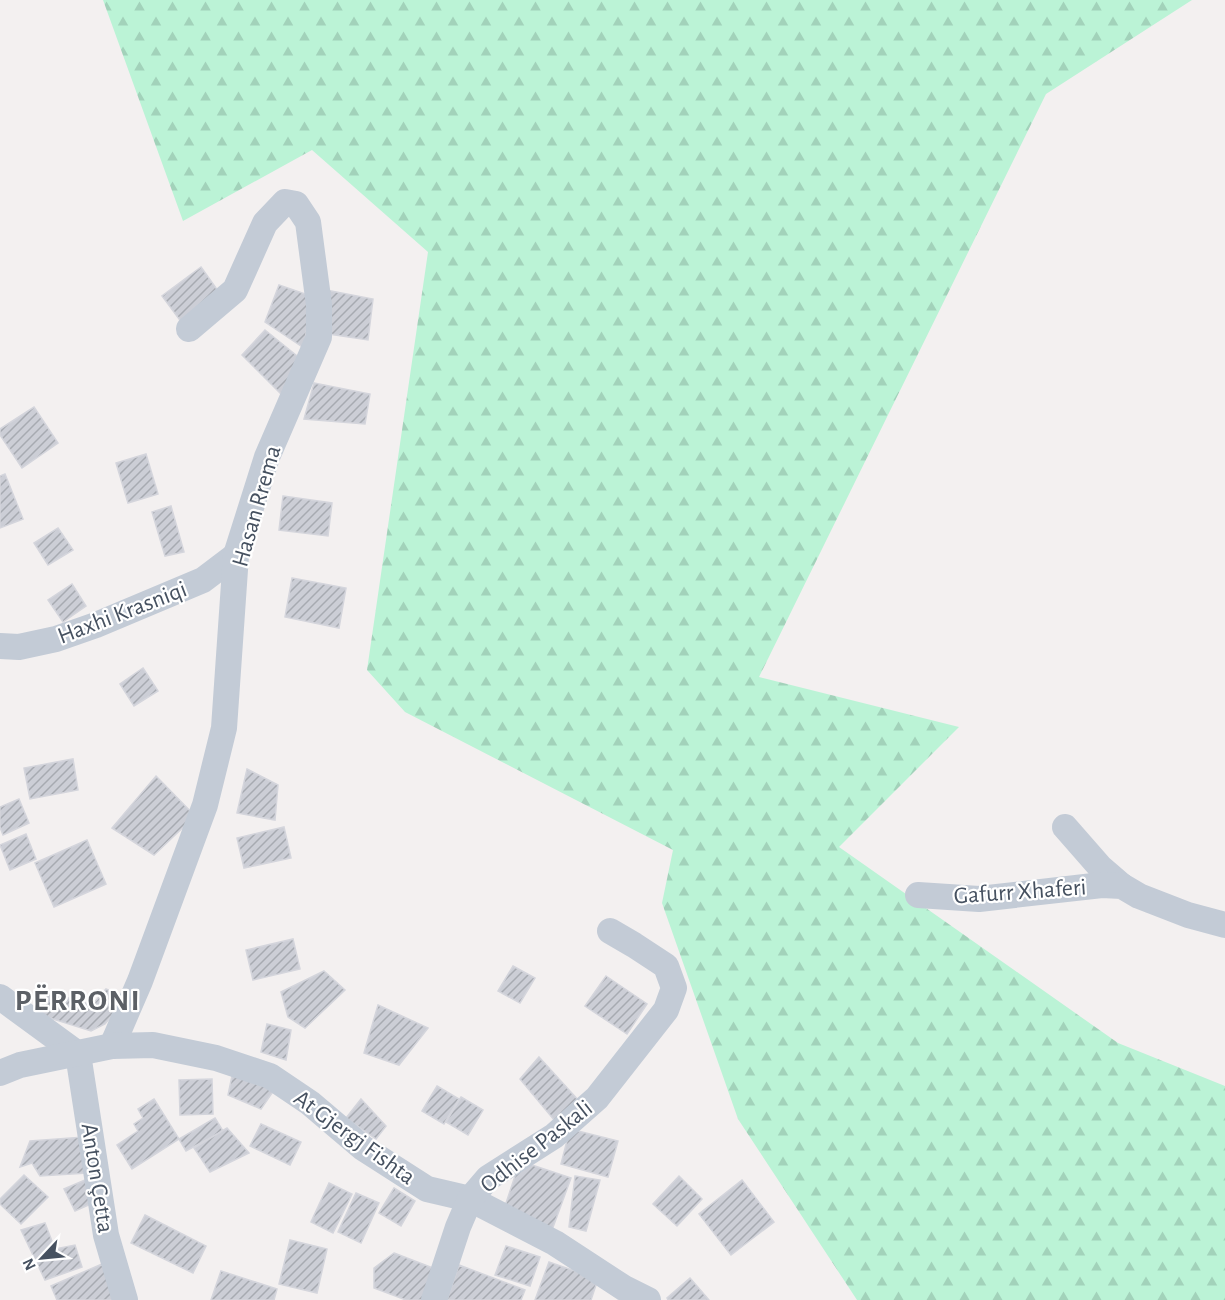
<svg xmlns="http://www.w3.org/2000/svg" width="1225" height="1300" viewBox="0 0 1225 1300" font-family="'Alegreya Sans',sans-serif">
<style>
.forest{fill:url(#forest-firs)}
.building{fill:url(#building-hatch);stroke:#d4d5dc;stroke-width:1.5}
.lines{fill:none;stroke-linecap:round;stroke-linejoin:round}
.minor{stroke:#c3cbd6;stroke-width:26}
.labels{text-anchor:middle;stroke-width:4.5;stroke-linejoin:round;paint-order:stroke}
.street-label{font-size:24px;fill:#465160;stroke:#fff}
.district-label{font-size:30px;font-weight:bold;letter-spacing:1.5px;fill:#5c6066;stroke:#fff}
</style>
<defs>
<pattern id="forest-firs" width="22" height="20" patternUnits="userSpaceOnUse" patternTransform="scale(1.5)"><rect width="22" height="20" fill="#bbf3d6"/><path d="M5 1l3.5 6h-7zM16 11l3.5 6h-7z" fill="#a2d2ba"/></pattern>
<pattern id="building-hatch" width="6" height="6" patternUnits="userSpaceOnUse" patternTransform="scale(1.5)"><rect width="6" height="6" fill="#ccced6"/><path d="M-1 1l2-2M0 6l6-6M5 7l2-2" fill="none" stroke="#a7aab1"/></pattern>
</defs>
<rect width="100%" height="100%" fill="#f3f0f0"/>
<path class="forest" d="M103,0H1192L1046,94L759,677L959,727L839,847L1118,1043L1225,1086V1300H857L738,1119L662,903L673,850L405,712L367,670L428,252L312,150L183,221Z"/>
<g class="building">
<path d="M201,267L221,295L182,323L162,296Z"/>
<path d="M279,285L311,296L304,348L265,322Z"/>
<path d="M326,290L373,299L368,340L329,334Z"/>
<path d="M265,330L302,360L284,397L242,355Z"/>
<path d="M314,383L370,394L365,424L304,419Z"/>
<path d="M34,407L58,443L22,468L0,435V429Z"/>
<path d="M146,454L158,494L128,503L116,463Z"/>
<path d="M5,474L23,519L0,528V476Z"/>
<path d="M283,496L332,503L328,536L279,530Z"/>
<path d="M171,506L184,552L165,556L152,512Z"/>
<path d="M58,528L73,550L48,565L34,543Z"/>
<path d="M292,578L346,588L339,628L285,617Z"/>
<path d="M72,584L86,606L63,622L48,600Z"/>
<path d="M143,668L158,691L134,706L120,684Z"/>
<path d="M73,759L78,790L30,799L24,768Z"/>
<path d="M247,769L278,785L275,820L237,813Z"/>
<path d="M156,776L195,816L154,855L112,828Z"/>
<path d="M19,799L29,823L3,835L0,827V807Z"/>
<path d="M284,827L291,858L244,868L237,838Z"/>
<path d="M26,834L36,859L10,870L0,845Z"/>
<path d="M87,840L106,884L54,907L35,863Z"/>
<path d="M293,939L300,969L253,980L246,950Z"/>
<path d="M513,966L535,978L520,1003L498,991Z"/>
<path d="M324,971L345,990L305,1028L288,1017L281,992Z"/>
<path d="M606,976L647,1004L627,1034L585,1006Z"/>
<path d="M106,989L127,998L105,1024L91,1031L34,1013L41,990L92,1005Z"/>
<path d="M378,1005L428,1028L399,1065L364,1053Z"/>
<path d="M267,1024L291,1030L286,1060L261,1052Z"/>
<path d="M539,1057L579,1101L555,1121L520,1079Z"/>
<path d="M233,1071L274,1090L261,1109L228,1095Z"/>
<path d="M212,1079L213,1114L180,1115L179,1080Z"/>
<path d="M437,1086L459,1099L444,1124L422,1111Z"/>
<path d="M461,1097L483,1110L468,1135L446,1122Z"/>
<path d="M154,1099L179,1139L132,1169L117,1145L138,1131L134,1124L143,1118L138,1109Z"/>
<path d="M361,1099L386,1126L376,1139L346,1118Z"/>
<path d="M215,1118L223,1131L186,1151L179,1139Z"/>
<path d="M261,1124L301,1142L290,1165L250,1146Z"/>
<path d="M227,1128L249,1153L210,1172L194,1148Z"/>
<path d="M570,1129L618,1141L608,1177L561,1164Z"/>
<path d="M84,1137L87,1173L40,1176L32,1163L20,1167L30,1141Z"/>
<path d="M520,1161L571,1178L552,1230L503,1212Z"/>
<path d="M24,1175L48,1197L21,1224L0,1204V1199Z"/>
<path d="M575,1176L600,1180L586,1231L569,1227Z"/>
<path d="M679,1176L702,1199L677,1226L653,1204Z"/>
<path d="M85,1180L95,1202L75,1211L64,1189Z"/>
<path d="M742,1180L774,1222L731,1255L699,1214Z"/>
<path d="M329,1183L352,1194L333,1233L311,1222Z"/>
<path d="M394,1188L415,1201L401,1226L379,1213Z"/>
<path d="M356,1193L379,1203L361,1243L338,1232Z"/>
<path d="M145,1215L206,1246L193,1273L131,1243Z"/>
<path d="M45,1223L55,1249L75,1245L82,1267L45,1280L21,1230Z"/>
<path d="M290,1240L327,1249L317,1293L279,1284Z"/>
<path d="M506,1246L540,1257L530,1286L495,1275Z"/>
<path d="M394,1253L438,1270L424,1300H406L374,1288V1268Z"/>
<path d="M549,1262L598,1279L591,1300H535Z"/>
<path d="M102,1264L116,1298L111,1300H57L51,1286Z"/>
<path d="M459,1265L525,1290L521,1300H447Z"/>
<path d="M221,1271L277,1289L274,1300H211Z"/>
<path d="M690,1278L709,1300H668L667,1298Z"/>
</g>
<g class="lines">
<g class="minor">
<path d="M0,646L19,647L56,639L96,625L203,580L236,555"/>
<path d="M1065,827L1100,867L1122,886"/>
<path d="M918,895L979,899L1102,885L1122,886L1139,896L1188,915L1225,925"/>
<path d="M0,997L78,1054"/>
<path d="M112,1046L140,981L205,805L224,728L236,555L267,457L319,337V305L308,222L296,204L285,202L265,223L235,290L189,329"/>
<path d="M78,1054L106,1235L125,1300"/>
<path d="M0,1073L20,1065L112,1046L153,1045L216,1058L270,1076L310,1103L363,1148L427,1189L470,1199L555,1243L624,1288L648,1300"/>
<path d="M434,1300L458,1227L470,1199L488,1178L554,1136L597,1098L666,1010L674,988L666,966L634,945L610,931"/>
</g>
</g>
<g class="labels">
<g class="street-label">
<text transform="translate(256 506) rotate(-74)" y="8">Hasan Rrema</text>
<text transform="translate(122 612) rotate(-21)" y="8">Haxhi Krasniqi</text>
<text transform="translate(1020 891) rotate(-4)" y="8">Gafurr Xhaferi</text>
<text transform="translate(355 1137) rotate(36)" y="8">At Gjergj Fishta</text>
<text transform="translate(536 1146) rotate(-38)" y="8">Odhise Paskali</text>
<text transform="translate(98 1178) rotate(81)" y="8">Anton Çetta</text>
</g>
<g class="district-label">
<text x="78" y="1010">PËRRONI</text>
</g>
</g>
<g transform="translate(42 1258) rotate(244)" stroke="#ffffff" stroke-width="4.5" paint-order="stroke">
<path d="M0-4.5L10 22L0 15L-10 22Z" fill="#465160"/>
<text y="-9" font-size="16" font-weight="bold" text-anchor="middle" fill="#465160">N</text>
</g>
</svg>
